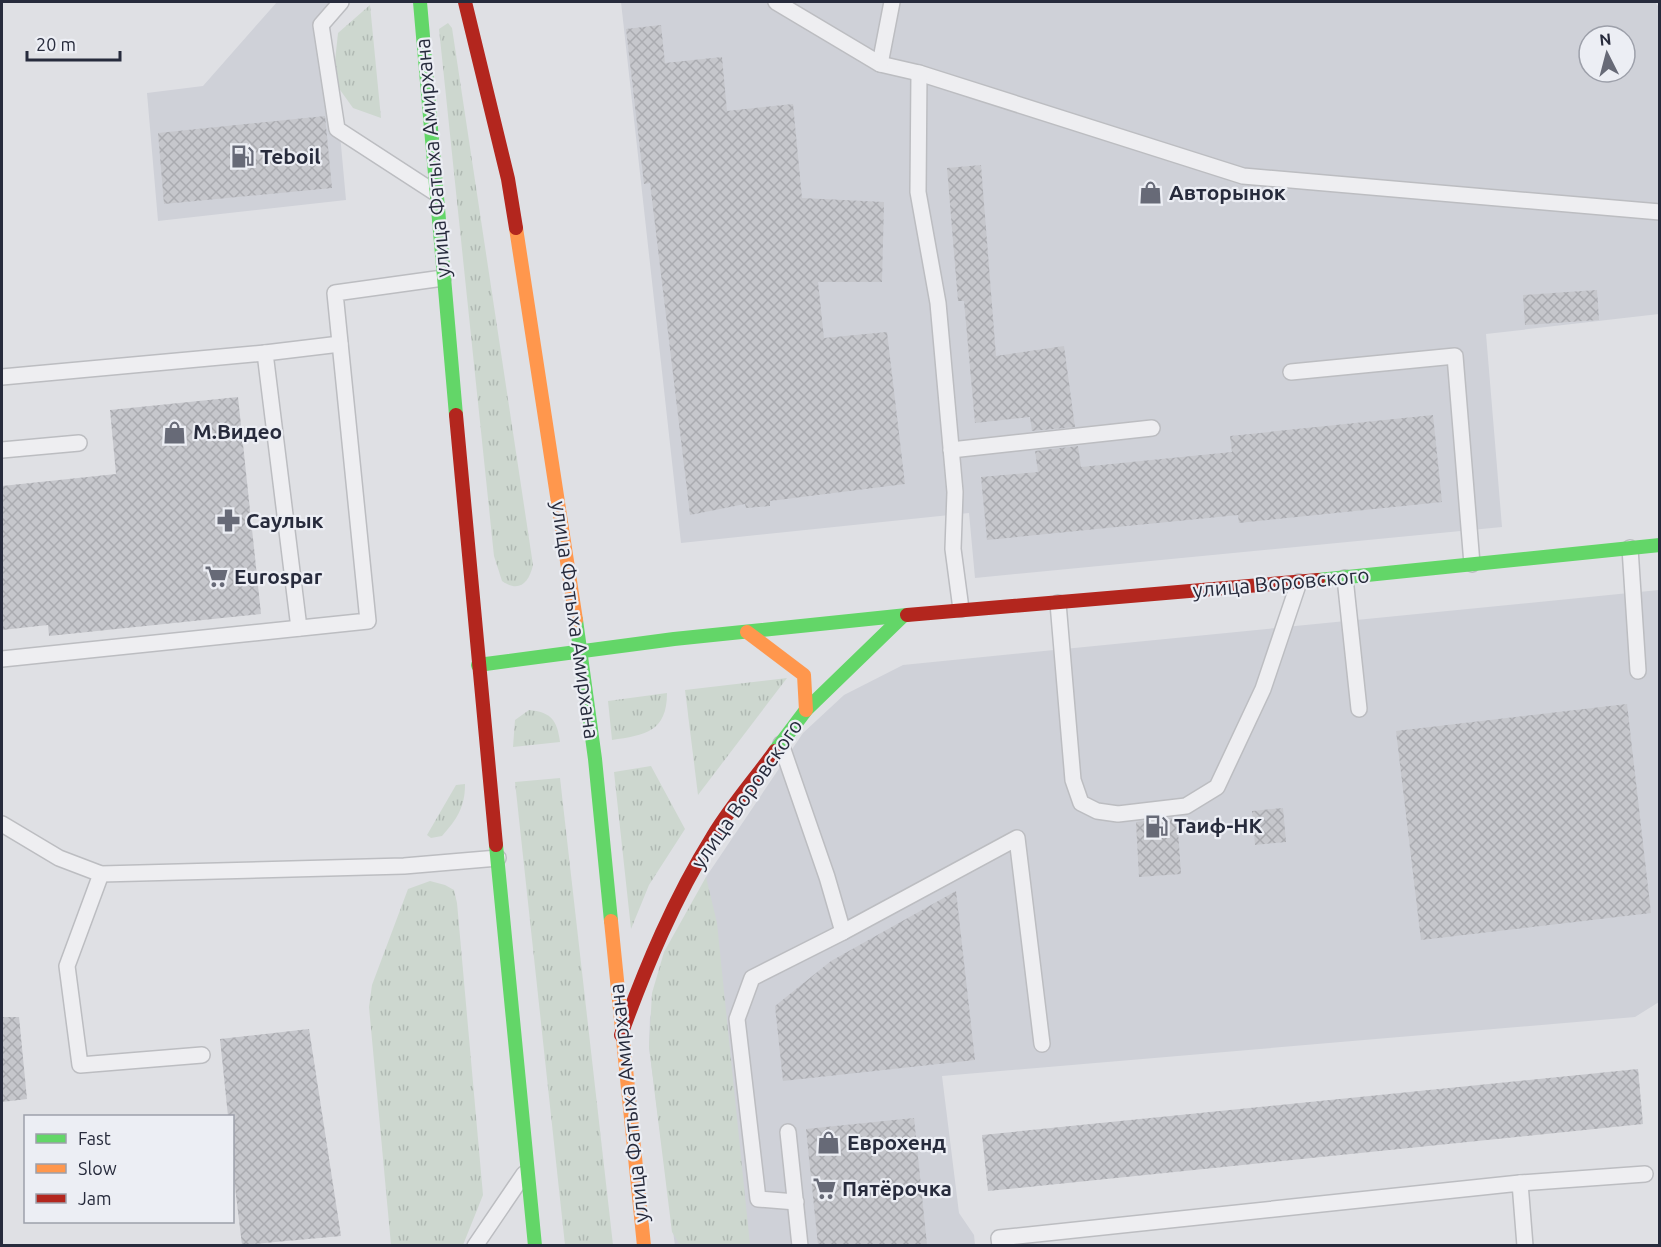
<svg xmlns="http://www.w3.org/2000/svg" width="1661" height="1247" viewBox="0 0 1661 1247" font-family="Ubuntu,sans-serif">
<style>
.built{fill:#cfd1d8;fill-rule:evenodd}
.grass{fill:url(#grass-tufts)}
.building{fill:url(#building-cross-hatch)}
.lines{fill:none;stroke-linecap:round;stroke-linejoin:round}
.lane-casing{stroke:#bcbdc1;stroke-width:18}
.lane{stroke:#eeeef1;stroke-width:15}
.fast{stroke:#63d668;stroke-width:14}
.slow{stroke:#ff974d;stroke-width:14}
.jam{stroke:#b3261e;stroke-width:14}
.labels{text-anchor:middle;stroke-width:4.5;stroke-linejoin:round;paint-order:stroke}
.poi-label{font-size:21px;font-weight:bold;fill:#272b3c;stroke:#eceef4;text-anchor:start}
.street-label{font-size:21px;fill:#272b3c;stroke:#eceef4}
</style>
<defs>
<pattern id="grass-tufts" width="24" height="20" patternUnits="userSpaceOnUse" patternTransform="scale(1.5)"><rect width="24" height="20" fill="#cdd7cf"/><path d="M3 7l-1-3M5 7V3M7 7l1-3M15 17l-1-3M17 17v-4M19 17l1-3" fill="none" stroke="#b0b9b3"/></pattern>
<pattern id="building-cross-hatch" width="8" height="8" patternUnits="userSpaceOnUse" patternTransform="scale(1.5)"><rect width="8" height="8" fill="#c6c7cc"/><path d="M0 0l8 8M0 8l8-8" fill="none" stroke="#aaabb0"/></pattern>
</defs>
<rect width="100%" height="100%" fill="#dfe0e4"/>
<g class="built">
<path d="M277,2H328L346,200L158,221L147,93L203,86Z"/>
<path d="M621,2H1655L1660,9L1659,314L1486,334L1502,527L975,578L969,513L681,543ZM1589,36H1625V72H1589Z"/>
<path d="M1659,590V1002L1635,1017L942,1076L959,1213L974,1235L975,1245L675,1246L649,1047L650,1017L706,877L803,733L844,695L903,665Z"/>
</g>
<g class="grass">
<path d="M370,5L381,118L353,108L333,80L338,33Z"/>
<path d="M448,23L452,28L533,565C529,583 519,593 502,581L494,556L439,29Z"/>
<path d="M787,678L698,795L685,690Z"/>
<path d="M667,693C667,732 645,735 612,740L608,701Z"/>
<path d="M529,710C551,712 557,720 560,742L513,747L515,720Z"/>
<path d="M651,766L685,829L649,885L631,929L614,772Z"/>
<path d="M560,778L613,1245H565L515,782Z"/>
<path d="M465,784C465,807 457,819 442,836L431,838L427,835L456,785Z"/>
<path d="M706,877L717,923L750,1245H680L672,1232L649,1047L652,993L664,952Z"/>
<path d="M430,881L445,885L454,890L457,903L483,1195L463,1245H391L369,1007L372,985L408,889Z"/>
</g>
<g class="building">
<path d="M661,25L665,63L722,57L727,111L793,104L802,198L884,202L882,282H818L824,338L887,332L905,484L770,501V506L746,508L745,504L690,515L650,183L644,184L626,29Z"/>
<path d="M325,116L332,188L164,204L158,133Z"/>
<path d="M981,165L996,356L1064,346L1075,427L1032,431L1030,417L975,423L964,301H958L947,168Z"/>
<path d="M1597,290L1599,320L1525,325L1523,295Z"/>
<path d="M238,397L261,614L49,636L48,625L2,630V486L116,474L110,410Z"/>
<path d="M1433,415L1442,502L1239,523L1238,515L987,540L981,477L1038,472L1035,451L1078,446L1081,467L1232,452L1230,436Z"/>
<path d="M1627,704L1651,913L1421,940L1396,731Z"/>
<path d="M1283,808L1286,842L1255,845L1252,811Z"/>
<path d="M1177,817L1181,874L1139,877L1136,822Z"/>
<path d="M956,891L975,1060L783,1081L775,1006L831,961Z"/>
<path d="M2,1017H19L27,1099L2,1102Z"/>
<path d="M309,1029L341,1236L242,1245L232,1162V1116H228L220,1039Z"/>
<path d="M1638,1069L1643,1124L988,1191L982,1135Z"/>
<path d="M914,1118L927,1245H818L806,1129Z"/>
</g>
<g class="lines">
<defs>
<g id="lane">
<path d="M341,2L321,25L337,129L434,192"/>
<path d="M776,2L880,64L919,73L1243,176L1660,212"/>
<path d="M880,64L892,2"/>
<path d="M919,73L918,192L938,303L955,492L953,549L961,609"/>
<path d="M1291,372L1455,356L1472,564"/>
<path d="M2,377L265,353"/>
<path d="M2,450L79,443"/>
<path d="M951,450L1152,428"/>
<path d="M1630,548L1638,671"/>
<path d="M1345,578L1359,709"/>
<path d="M1058,603L1073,780L1081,803L1097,811L1118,814L1186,806L1217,787L1263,689L1299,582"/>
<path d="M299,628L265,353L340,344"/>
<path d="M2,659L368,621L335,293L443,278"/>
<path d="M781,744L827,877L843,932L752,978L737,1019L758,1199L796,1202"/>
<path d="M2,824L59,858L101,874L404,866L498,858"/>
<path d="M101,874L67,966L80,1065L202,1055"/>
<path d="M843,932L1017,838L1042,1044"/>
<path d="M788,1132L800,1246"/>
<path d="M1520,1183L1645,1174"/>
<path d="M475,1246L524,1174"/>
<path d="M1000,1246L999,1238L1520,1183L1525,1246"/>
</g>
</defs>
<use href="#lane" class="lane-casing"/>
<use href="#lane" class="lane"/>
<g class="fast">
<path d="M420,2L456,415"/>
<path d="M1318,580L1660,545"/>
<path d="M576,620L595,759L611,921"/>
<path d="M478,665L674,639L907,615"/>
<path d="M775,751L806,710L903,616"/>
<path d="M496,845L535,1246"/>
</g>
<g class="slow">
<path d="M516,228L576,620"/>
<path d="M747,632L804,675L806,710"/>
<path d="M611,921L644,1246"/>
</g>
<g class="jam">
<path d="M465,2L508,179L516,228"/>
<path d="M456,415L496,845"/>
<path d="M907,615L1318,580"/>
<path d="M621,1035C646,966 674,899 713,836C731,806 755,779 775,751"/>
</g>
</g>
<defs>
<symbol id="fuel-bare" viewBox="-9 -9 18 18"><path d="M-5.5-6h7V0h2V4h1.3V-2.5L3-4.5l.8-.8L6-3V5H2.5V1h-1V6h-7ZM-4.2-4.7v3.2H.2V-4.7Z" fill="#676a77" stroke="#eceef4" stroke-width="2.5" paint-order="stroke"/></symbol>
<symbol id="shop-bare" viewBox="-9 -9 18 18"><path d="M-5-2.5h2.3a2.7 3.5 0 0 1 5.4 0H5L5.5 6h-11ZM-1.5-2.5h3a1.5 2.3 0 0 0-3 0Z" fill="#676a77" stroke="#eceef4" stroke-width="2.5" paint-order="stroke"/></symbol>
<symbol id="pharmacy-bare" viewBox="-9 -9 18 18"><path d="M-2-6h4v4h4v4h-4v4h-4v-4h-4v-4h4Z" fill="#676a77" stroke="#eceef4" stroke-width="2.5" paint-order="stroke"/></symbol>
<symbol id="supermarket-bare" viewBox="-9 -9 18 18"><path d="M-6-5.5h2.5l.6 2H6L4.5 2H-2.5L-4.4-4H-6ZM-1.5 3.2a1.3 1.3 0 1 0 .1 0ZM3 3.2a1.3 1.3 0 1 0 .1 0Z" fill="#676a77" stroke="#eceef4" stroke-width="2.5" paint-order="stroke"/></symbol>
</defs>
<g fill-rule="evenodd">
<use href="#fuel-bare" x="226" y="140" width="33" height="33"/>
<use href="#shop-bare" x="1134" y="176" width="33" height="33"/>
<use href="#shop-bare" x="158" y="416" width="33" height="33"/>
<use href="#pharmacy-bare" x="212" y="504" width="33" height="33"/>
<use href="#supermarket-bare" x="200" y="560" width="33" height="33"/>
<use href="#fuel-bare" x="1140" y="810" width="33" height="33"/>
<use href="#shop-bare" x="812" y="1126" width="33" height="33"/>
<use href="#supermarket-bare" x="808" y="1172" width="33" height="33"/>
</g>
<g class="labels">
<g class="poi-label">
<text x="260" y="164">Teboil</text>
<text x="1169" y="200">Авторынок</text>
<text x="193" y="439">М.Видео</text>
<text x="246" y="528">Саулык</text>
<text x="234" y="584">Eurospar</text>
<text x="1174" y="833">Таиф-НК</text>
<text x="847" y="1150">Еврохенд</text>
<text x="842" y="1196">Пятёрочка</text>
</g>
<g class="street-label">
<text transform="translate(433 158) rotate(-95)" y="7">улица Фатыха Амирхана</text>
<text transform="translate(1281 583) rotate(-5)" y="7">улица Воровского</text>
<text transform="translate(575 620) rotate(82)" y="7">улица Фатыха Амирхана</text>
<text transform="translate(747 794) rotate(-55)" y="7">улица Воровского</text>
<text transform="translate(629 1103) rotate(-96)" y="7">улица Фатыха Амирхана</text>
</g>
</g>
<rect width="1661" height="1247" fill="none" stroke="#272b3c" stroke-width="6"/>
<rect x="24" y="1115" width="210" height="108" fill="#eceef4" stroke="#9da0aa" stroke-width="1.5"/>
<rect x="36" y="1134" width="30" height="9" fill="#63d668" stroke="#9da0aa" stroke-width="1.5"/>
<text x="78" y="1145" font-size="18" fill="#272b3c">Fast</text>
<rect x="36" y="1164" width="30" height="9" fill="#ff974d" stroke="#9da0aa" stroke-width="1.5"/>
<text x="78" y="1175" font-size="18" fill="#272b3c">Slow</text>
<rect x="36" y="1194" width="30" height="9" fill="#b3261e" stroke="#9da0aa" stroke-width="1.5"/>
<text x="78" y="1205" font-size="18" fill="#272b3c">Jam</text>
<g transform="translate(1607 54) rotate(354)"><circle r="28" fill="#eceef4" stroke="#9da0aa" stroke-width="1.5"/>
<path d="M0-4.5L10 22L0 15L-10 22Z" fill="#676a77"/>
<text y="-9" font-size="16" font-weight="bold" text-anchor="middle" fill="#272b3c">N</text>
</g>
<path d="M27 51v9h93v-9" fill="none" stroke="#272b3c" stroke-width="3"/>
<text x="36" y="51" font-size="18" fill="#272b3c" stroke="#eceef4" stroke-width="4.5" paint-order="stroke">20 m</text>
</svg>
